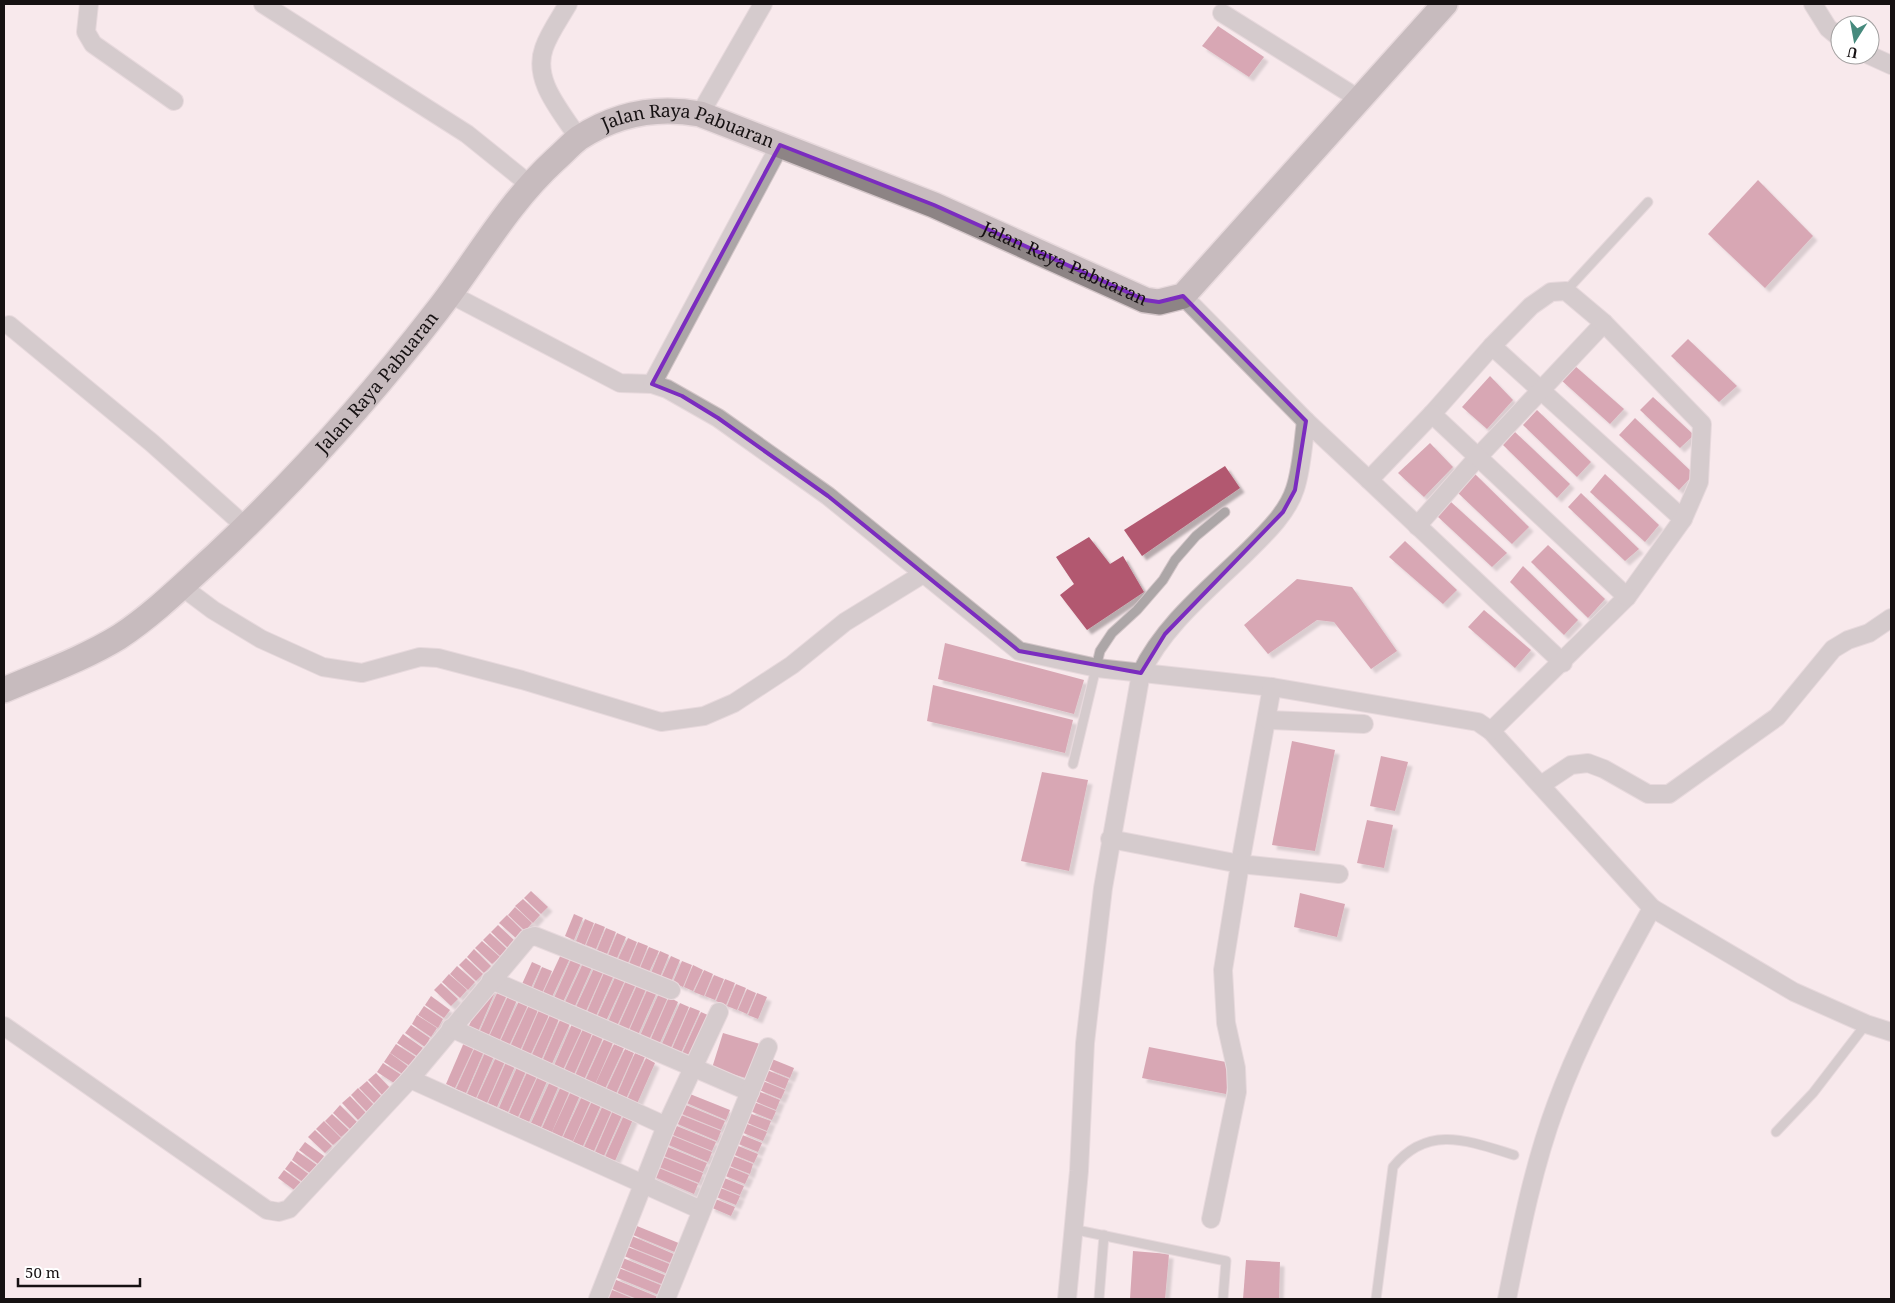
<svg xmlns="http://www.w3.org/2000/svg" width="1895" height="1303" viewBox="0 0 1895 1303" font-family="'Noto Serif',serif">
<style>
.building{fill:#b25870;filter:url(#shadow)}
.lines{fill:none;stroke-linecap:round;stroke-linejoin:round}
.lane-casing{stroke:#d4c6c9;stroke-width:11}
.street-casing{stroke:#d4c6c9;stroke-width:20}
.secondary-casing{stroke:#d4c6c9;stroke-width:28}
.lane{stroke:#aca6a7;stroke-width:9}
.street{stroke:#aca6a7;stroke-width:18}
.secondary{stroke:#8d8485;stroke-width:25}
.marked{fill:none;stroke:#7b2cbf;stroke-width:4;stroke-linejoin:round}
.labels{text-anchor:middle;stroke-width:5;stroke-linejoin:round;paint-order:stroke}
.street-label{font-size:18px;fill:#161112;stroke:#fff}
</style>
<defs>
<filter id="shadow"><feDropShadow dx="4.5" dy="4.5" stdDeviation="1" flood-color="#0004"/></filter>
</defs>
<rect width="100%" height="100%" fill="#f8e9ec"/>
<g class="building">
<path d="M1218,26L1264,57L1249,77L1202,46Z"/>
<path d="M1758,180L1813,236L1765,288L1708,234Z"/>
<path d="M1688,339L1737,386L1719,402L1671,356Z"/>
<path d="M1574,365L1624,409L1610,424L1561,380Z"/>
<path d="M1490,376L1513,400L1487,429L1462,407Z"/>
<path d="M1653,397L1694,435L1680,448L1640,410Z"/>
<path d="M1537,410L1591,462L1577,477L1523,425Z"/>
<path d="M1635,418L1694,474L1679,490L1619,435Z"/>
<path d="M1515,432L1570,484L1557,498L1503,445Z"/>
<path d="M1430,443L1453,467L1424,497L1398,473Z"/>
<path d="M1225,466L1240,488L1142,556L1124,530Z"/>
<path d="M1475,474L1529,527L1512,544L1458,493Z"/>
<path d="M1605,474L1659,525L1645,542L1590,492Z"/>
<path d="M1581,493L1639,549L1625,561L1568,507Z"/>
<path d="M1451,502L1507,553L1492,567L1437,516Z"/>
<path d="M1089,537L1110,564L1123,556L1144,592L1087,630L1060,595L1074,584L1056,557Z"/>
<path d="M1405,541L1457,590L1443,604L1389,557Z"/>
<path d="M1548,545L1605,599L1588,618L1531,562Z"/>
<path d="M1523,566L1578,620L1564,635L1510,582Z"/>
<path d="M1297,579L1352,587L1397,651L1371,669L1334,622L1317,620L1268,654L1244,625Z"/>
<path d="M1484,610L1531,650L1515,668L1468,627Z"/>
<path d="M945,643L1084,680L1074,714L938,679Z"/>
<path d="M933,685L1073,720L1065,753L927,721Z"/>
<path d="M1292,741L1335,750L1315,851L1272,845Z"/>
<path d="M1381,756L1408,762L1395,811L1370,806Z"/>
<path d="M1042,772L1088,780L1069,871L1021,861Z"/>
<path d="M1367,820L1393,825L1384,868L1357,863Z"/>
<path d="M531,891L548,907L541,914L524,898Z"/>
<path d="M1300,893L1345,904L1337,937L1294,927Z"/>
<path d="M523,899L540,915L533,923L515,906Z"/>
<path d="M515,907L532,923L525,931L508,915Z"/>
<path d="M574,914L583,918L574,940L565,936Z"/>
<path d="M507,915L524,932L517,939L499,923Z"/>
<path d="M585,919L594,923L585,945L576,941Z"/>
<path d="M595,923L605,927L596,949L586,945Z"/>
<path d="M498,925L515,941L508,948L491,932Z"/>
<path d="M606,928L616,932L607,954L597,950Z"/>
<path d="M490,933L507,949L500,956L483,940Z"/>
<path d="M617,933L626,937L617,958L608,955Z"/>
<path d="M628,938L637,942L628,963L618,959Z"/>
<path d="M482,941L500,957L492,964L475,948Z"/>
<path d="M638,942L648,946L639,968L629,964Z"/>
<path d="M649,947L659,951L649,972L640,968Z"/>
<path d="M474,949L491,966L484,973L467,957Z"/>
<path d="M563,950L572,954L552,997L543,993Z"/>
<path d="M660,951L669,955L660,977L651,973Z"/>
<path d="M573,955L583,959L563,1002L554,998Z"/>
<path d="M671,956L680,960L671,982L661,978Z"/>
<path d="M466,958L483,974L476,981L459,965Z"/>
<path d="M585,959L594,963L575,1006L565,1002Z"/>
<path d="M682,961L692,965L683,987L673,982Z"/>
<path d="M532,962L541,966L531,988L522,984Z"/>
<path d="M596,964L605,968L586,1011L576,1007Z"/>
<path d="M693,965L703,970L693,991L684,987Z"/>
<path d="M457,966L475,982L468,990L450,974Z"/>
<path d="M542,967L552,971L542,993L533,988Z"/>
<path d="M606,968L615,973L596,1016L587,1012Z"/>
<path d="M704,970L713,974L704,996L694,992Z"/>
<path d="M617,973L626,978L606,1021L597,1017Z"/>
<path d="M449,974L467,990L460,998L442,982Z"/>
<path d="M714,975L724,979L715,1000L705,996Z"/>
<path d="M627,978L637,982L617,1026L608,1022Z"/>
<path d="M725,979L735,983L726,1005L716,1001Z"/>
<path d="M441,983L458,999L451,1006L434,990Z"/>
<path d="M638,983L647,987L628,1031L618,1027Z"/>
<path d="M736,984L746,988L737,1010L727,1006Z"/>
<path d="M487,986L496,990L477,1034L467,1030Z"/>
<path d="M648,988L657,992L638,1035L629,1031Z"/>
<path d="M747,989L756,993L747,1014L738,1010Z"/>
<path d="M498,991L507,995L487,1039L478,1035Z"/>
<path d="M659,993L668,997L649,1040L640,1036Z"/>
<path d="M757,993L767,997L758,1019L748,1015Z"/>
<path d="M431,996L450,1010L444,1018L425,1005Z"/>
<path d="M508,996L517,1000L498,1044L488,1039Z"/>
<path d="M669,997L678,1002L659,1045L650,1041Z"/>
<path d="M519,1001L528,1005L508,1048L499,1044Z"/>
<path d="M680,1003L689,1007L670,1050L661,1046Z"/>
<path d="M529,1005L538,1010L519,1053L509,1049Z"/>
<path d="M424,1006L443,1019L438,1028L418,1015Z"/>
<path d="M690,1007L700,1011L680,1055L671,1051Z"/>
<path d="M539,1010L549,1015L529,1058L520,1054Z"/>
<path d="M701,1012L710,1016L691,1060L681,1056Z"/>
<path d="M417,1015L437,1028L431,1037L412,1024Z"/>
<path d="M550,1015L559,1019L540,1063L530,1059Z"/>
<path d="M560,1020L570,1024L550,1068L541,1064Z"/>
<path d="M572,1024L582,1029L562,1072L553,1068Z"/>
<path d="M411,1025L430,1038L425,1047L405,1033Z"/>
<path d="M583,1029L592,1034L573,1077L563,1073Z"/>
<path d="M723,1033L760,1044L749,1079L712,1068Z"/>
<path d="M403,1034L423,1048L417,1056L397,1043Z"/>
<path d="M593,1034L603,1038L583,1082L574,1078Z"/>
<path d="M604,1039L613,1043L594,1087L584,1083Z"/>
<path d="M465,1040L475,1045L455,1088L446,1084Z"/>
<path d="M396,1044L416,1057L410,1066L390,1053Z"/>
<path d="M614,1044L624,1048L604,1091L594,1087Z"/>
<path d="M476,1045L485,1049L466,1093L456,1089Z"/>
<path d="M1149,1047L1231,1063L1226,1094L1142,1078Z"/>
<path d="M625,1049L634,1053L615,1096L605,1092Z"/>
<path d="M486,1050L495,1054L476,1098L467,1094Z"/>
<path d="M390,1053L409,1067L404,1075L384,1062Z"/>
<path d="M635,1053L645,1057L625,1101L616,1097Z"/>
<path d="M497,1055L506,1059L487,1103L477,1098Z"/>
<path d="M646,1058L655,1063L636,1106L626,1102Z"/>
<path d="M772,1059L794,1068L790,1078L768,1069Z"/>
<path d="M507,1060L516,1064L497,1107L488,1103Z"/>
<path d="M383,1063L403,1076L397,1085L377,1072Z"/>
<path d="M518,1065L527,1069L508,1112L499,1108Z"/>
<path d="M528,1070L538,1074L518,1117L509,1113Z"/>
<path d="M767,1070L789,1079L785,1089L763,1080Z"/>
<path d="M376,1073L392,1090L384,1097L368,1080Z"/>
<path d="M539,1074L548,1079L529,1122L519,1118Z"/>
<path d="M551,1079L560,1083L541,1127L531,1123Z"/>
<path d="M367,1081L383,1098L376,1105L359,1088Z"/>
<path d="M763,1081L785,1090L781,1099L759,1090Z"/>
<path d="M562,1084L571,1088L552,1132L542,1128Z"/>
<path d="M358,1088L375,1106L367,1112L351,1095Z"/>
<path d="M572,1089L581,1093L562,1137L552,1132Z"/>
<path d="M758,1091L780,1100L776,1110L754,1101Z"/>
<path d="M685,1092L730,1110L726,1120L682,1101Z"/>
<path d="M583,1094L592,1098L573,1141L563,1137Z"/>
<path d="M350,1096L366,1113L358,1120L342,1103Z"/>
<path d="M593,1099L602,1103L583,1146L573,1142Z"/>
<path d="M754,1102L776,1111L772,1120L750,1111Z"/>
<path d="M604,1103L613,1108L594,1151L584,1147Z"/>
<path d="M681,1103L725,1121L721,1130L677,1112Z"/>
<path d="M340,1105L357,1122L350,1129L333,1113Z"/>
<path d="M614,1108L623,1113L604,1156L595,1152Z"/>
<path d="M625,1113L634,1117L615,1161L605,1157Z"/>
<path d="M676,1113L721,1131L717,1141L673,1122Z"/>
<path d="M749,1113L771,1121L767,1131L745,1122Z"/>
<path d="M332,1114L349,1130L341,1137L325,1121Z"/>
<path d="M324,1121L341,1138L333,1145L316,1129Z"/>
<path d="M745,1123L767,1132L763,1141L741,1132Z"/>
<path d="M672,1124L716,1142L712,1151L668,1133Z"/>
<path d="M315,1130L332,1146L325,1153L308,1137Z"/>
<path d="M668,1134L712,1152L708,1162L664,1143Z"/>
<path d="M740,1134L762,1143L758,1152L736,1143Z"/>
<path d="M305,1142L324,1156L318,1164L299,1150Z"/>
<path d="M663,1145L707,1163L703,1172L659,1154Z"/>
<path d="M736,1145L758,1154L754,1163L732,1154Z"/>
<path d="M297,1151L317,1165L311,1174L292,1160Z"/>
<path d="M658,1155L703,1173L699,1183L654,1165Z"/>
<path d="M731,1155L753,1164L750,1174L727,1165Z"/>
<path d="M291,1161L310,1175L304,1183L285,1169Z"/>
<path d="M654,1166L698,1184L694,1194L650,1175Z"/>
<path d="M727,1166L749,1175L745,1184L723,1175Z"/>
<path d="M284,1170L303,1184L297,1192L278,1178Z"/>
<path d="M722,1177L744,1186L740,1195L718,1186Z"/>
<path d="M718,1187L740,1196L736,1205L714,1196Z"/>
<path d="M713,1198L735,1207L731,1216L710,1207Z"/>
<path d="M637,1226L681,1244L677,1253L633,1235Z"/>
<path d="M632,1236L676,1255L673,1264L628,1246Z"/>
<path d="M628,1247L672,1265L668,1274L624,1256Z"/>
<path d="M1133,1251L1169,1254L1165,1299H1130Z"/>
<path d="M623,1258L667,1276L664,1285L619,1267Z"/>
<path d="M1246,1260L1280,1262L1279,1299H1243Z"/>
<path d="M619,1268L663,1286L659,1295L615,1277Z"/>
<path d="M614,1279L658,1297L657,1299H637L610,1288Z"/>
<path d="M610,1289L634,1299H606Z"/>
</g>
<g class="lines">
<defs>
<g id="lane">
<path d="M1566,291L1648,202"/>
<path d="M1073,764L1100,651L1112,633L1137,610L1163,580L1175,560L1196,536L1225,512"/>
<path d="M1776,1132L1813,1093L1866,1024"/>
<path d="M1072,1229L1226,1261L1223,1299"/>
<path d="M1099,1299L1104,1235"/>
<path d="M1376,1299L1393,1167C1428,1124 1469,1141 1514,1155"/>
</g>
<g id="street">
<path d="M89,4L86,32L93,44L174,101"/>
<path d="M263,4L467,134L529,184"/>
<path d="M568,4C560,18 549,33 544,48C532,81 562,112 579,139"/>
<path d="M1813,4L1828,28L1840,38"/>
<path d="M1222,13L1359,99"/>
<path d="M1869,55L1891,65"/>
<path d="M700,114L763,4"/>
<path d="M450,294L620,383L652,384L667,389L718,418L828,496L1019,651L1097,668L1272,687L1478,722L1491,731L1652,908L1794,992L1866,1024L1891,1032"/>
<path d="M1183,296L1306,421"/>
<path d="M9,325L152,443L246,527"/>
<path d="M652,384L780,145"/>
<path d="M1432,414L1492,346L1683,519"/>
<path d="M1369,480L1563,663"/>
<path d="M1417,526L1477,458L1604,323"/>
<path d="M181,586L213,610L261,639L323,667L362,673L420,657L438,658L522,680L661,722L704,716L734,703L792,665L845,622L923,574"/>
<path d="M1272,687L1240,864L1339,874"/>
<path d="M1268,720L1364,724"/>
<path d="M1491,731L1627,597L1683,519L1699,482L1702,424L1604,323L1566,291L1551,292L1531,306L1492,346"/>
<path d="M1541,785L1571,765L1588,763L1604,769L1648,794H1669L1777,717L1833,649L1848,640L1869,633L1891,618"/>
<path d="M1110,839L1240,864L1223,970L1226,1023L1236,1068L1237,1092L1211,1219"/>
<path d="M491,980L750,1092"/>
<path d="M4,1026L267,1210L279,1212L289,1209L410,1079L528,938L535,936L671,990"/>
<path d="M451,1028L666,1126"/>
<path d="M410,1079L701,1210"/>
<path d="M598,1299L666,1126L719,1012"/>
<path d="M666,1299L768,1047"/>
<path d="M1067,1299L1079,1171L1085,1043L1103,888L1141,673C1164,625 1208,590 1246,553C1264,535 1287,514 1295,489C1302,468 1303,443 1306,421L1369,480L1432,414L1627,597"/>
<path d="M1507,1299C1520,1234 1533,1167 1556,1105C1581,1036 1617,972 1652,908"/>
</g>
<g id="secondary">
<path id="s1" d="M4,690C41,674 85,658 119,637C154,614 185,583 216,555C297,479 369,399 437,311C477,260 506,205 555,160C563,153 571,144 579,138C616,114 657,106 700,114L934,205L1145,300L1159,302L1183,296L1445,4"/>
</g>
</defs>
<use href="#lane" class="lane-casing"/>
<use href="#street" class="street-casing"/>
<use href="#secondary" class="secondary-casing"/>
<use href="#lane" class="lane"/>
<use href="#street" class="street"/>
<use href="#secondary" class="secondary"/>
</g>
<path d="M0 0H1895V1303H0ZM780,145L934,205L1145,300L1159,302L1183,296L1306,421L1295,490L1283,512L1165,634L1141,673L1019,651L828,496L718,418L682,396L652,384Z" fill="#f8e9ec" fill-opacity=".55" fill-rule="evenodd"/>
<path class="marked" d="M780,145L934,205L1145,300L1159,302L1183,296L1306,421L1295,490L1283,512L1165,634L1141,673L1019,651L828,496L718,418L682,396L652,384Z"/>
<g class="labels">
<g class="street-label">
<text dy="6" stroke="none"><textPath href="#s1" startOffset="924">Jalan Raya Pabuaran</textPath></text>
<text dy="6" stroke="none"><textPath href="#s1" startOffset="1329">Jalan Raya Pabuaran</textPath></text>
<text dy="6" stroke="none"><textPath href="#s1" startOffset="490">Jalan Raya Pabuaran</textPath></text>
</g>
</g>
<rect width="1895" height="1303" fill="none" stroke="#161112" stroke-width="10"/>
<g transform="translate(1855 40) rotate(191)"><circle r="24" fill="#ffffff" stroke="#a2a0a0"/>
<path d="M0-4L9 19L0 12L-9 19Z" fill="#468a7d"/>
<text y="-8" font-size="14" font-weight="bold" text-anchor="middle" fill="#161112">U</text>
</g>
<path d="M18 1278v8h122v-8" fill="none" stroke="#161112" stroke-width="2.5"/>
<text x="25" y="1278" font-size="15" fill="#161112" stroke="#ffffff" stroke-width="4" paint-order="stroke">50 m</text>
</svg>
